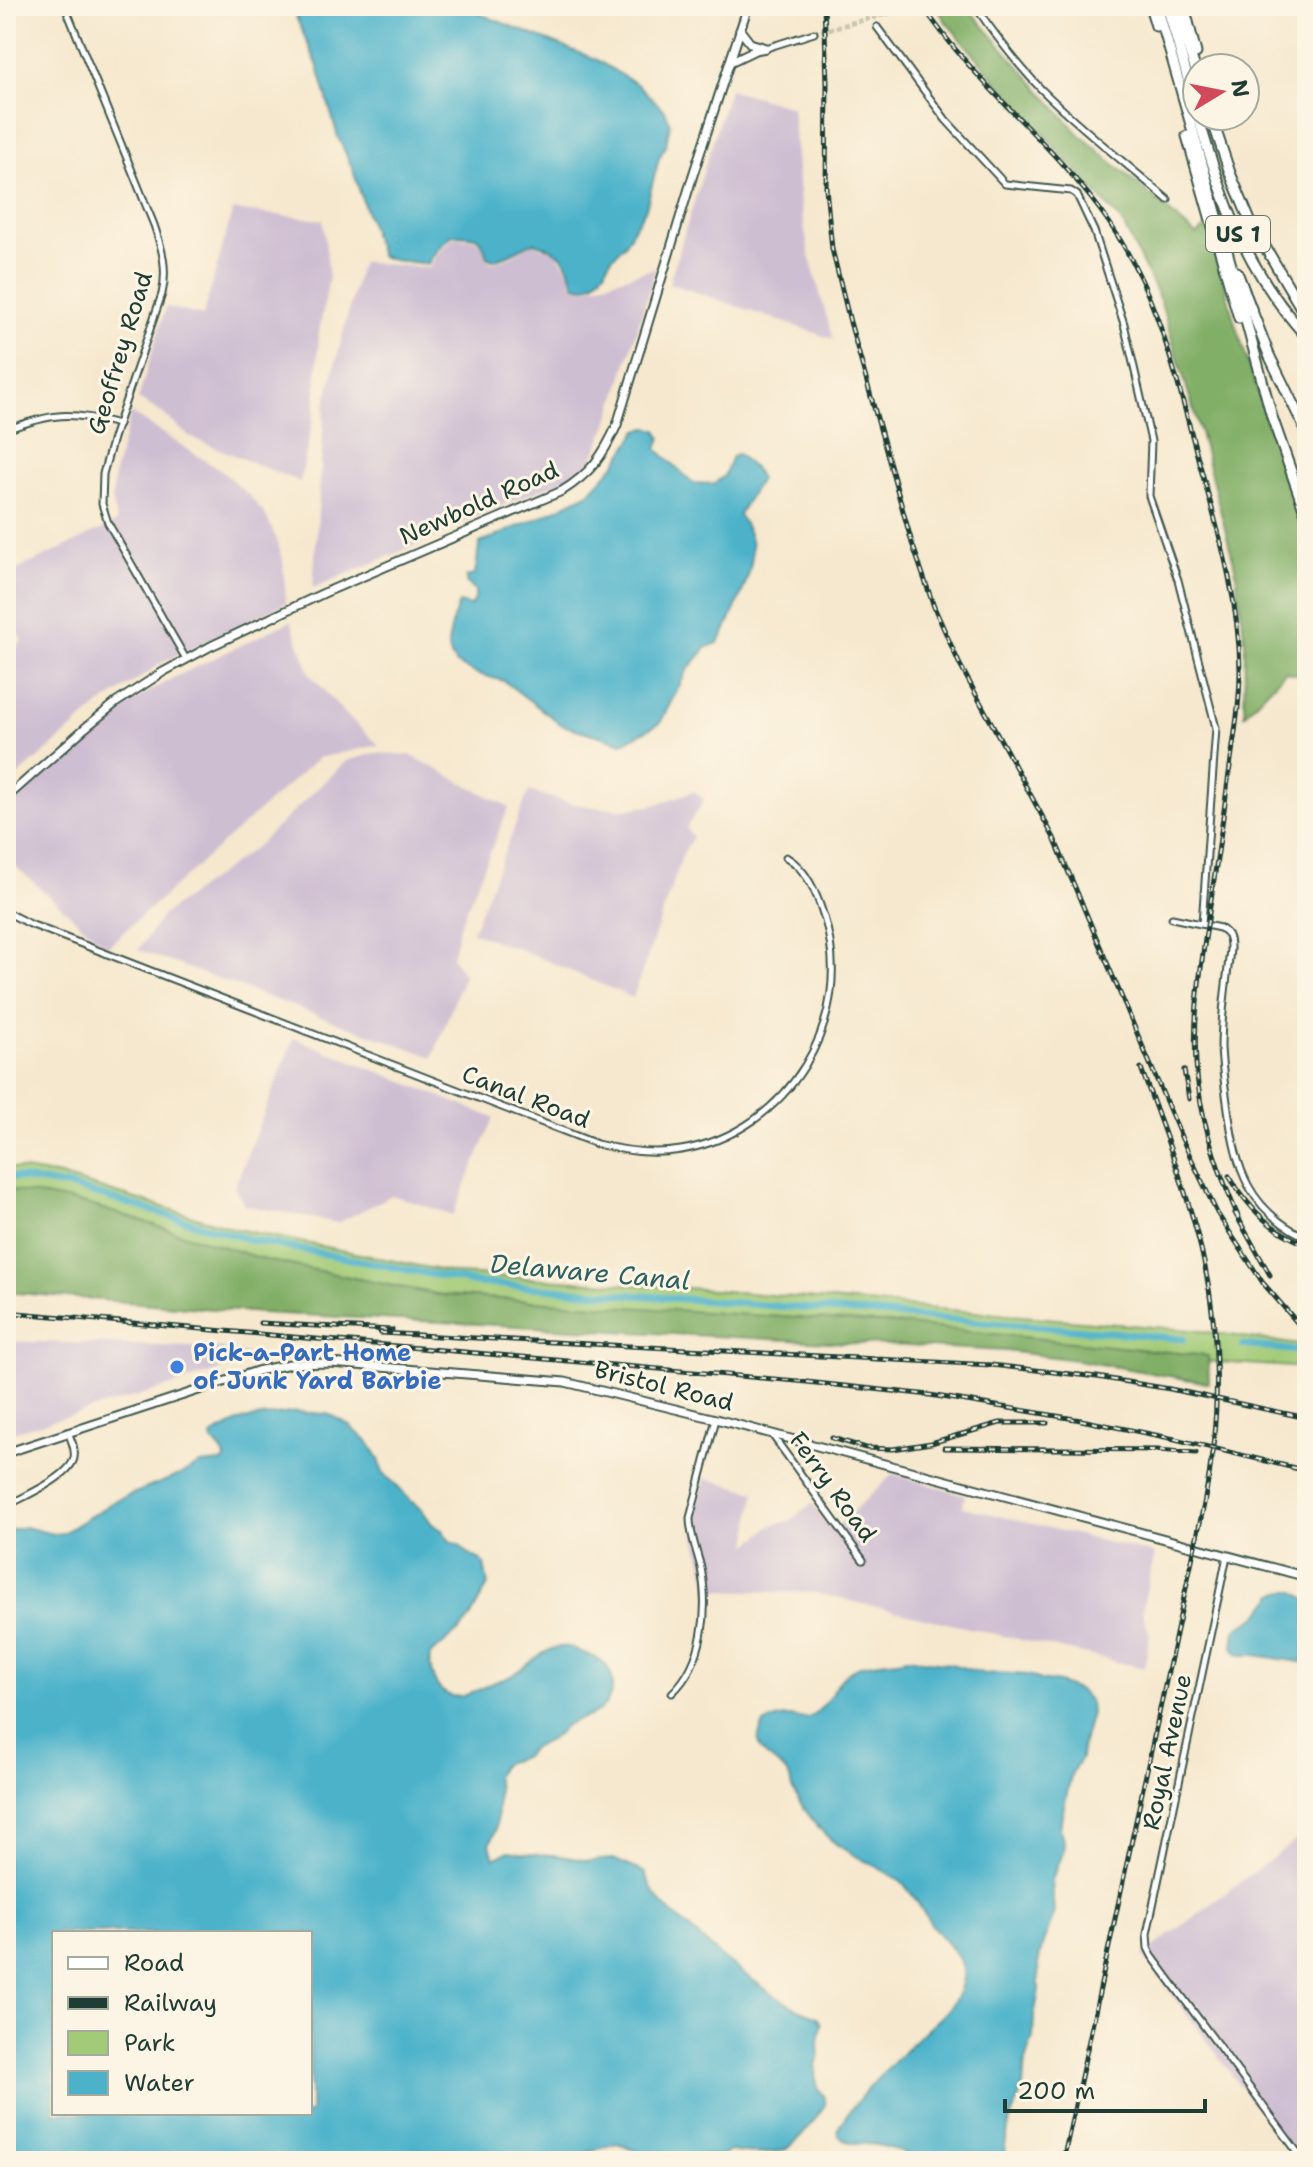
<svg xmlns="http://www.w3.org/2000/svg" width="1313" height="2167" viewBox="0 0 1313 2167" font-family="'Shantell Sans',sans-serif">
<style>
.industrial{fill:#cebed2}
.green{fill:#a3cb77;stroke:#618456;stroke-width:2}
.forest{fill:#82af68;stroke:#50764e;stroke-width:2}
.water{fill:#4bb2ca;stroke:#35787f;stroke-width:2;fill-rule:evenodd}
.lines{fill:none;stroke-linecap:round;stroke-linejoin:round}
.canal{stroke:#4bb2ca;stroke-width:7}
.street-tunnel{stroke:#cbc6af;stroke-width:5;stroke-dasharray:5 2.5;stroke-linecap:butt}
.street-casing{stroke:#3f574b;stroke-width:9}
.secondary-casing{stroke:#3f574b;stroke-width:11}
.highway-casing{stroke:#3f574b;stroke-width:13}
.street{stroke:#fff;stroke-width:5}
.secondary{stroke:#fff;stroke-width:7}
.highway{stroke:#fff;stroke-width:9}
.rail-casing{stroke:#1f3d34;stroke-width:5}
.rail{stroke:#fcf5e5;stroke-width:2;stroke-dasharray:6;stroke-linecap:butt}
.shop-dot{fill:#3f7fe0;stroke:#fcf5e5;stroke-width:3}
.labels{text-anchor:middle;stroke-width:6;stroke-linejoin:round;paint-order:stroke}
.shield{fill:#fcf5e5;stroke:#617469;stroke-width:2}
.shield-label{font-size:22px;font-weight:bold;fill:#1f3d34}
.street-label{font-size:24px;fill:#1f3d34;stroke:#fcf5e5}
.shop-label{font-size:24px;font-weight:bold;fill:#366cbe;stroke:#fcf5e5;text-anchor:start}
.water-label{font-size:26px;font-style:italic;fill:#2c6061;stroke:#fcf5e5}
</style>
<rect width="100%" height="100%" fill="#fcf5e5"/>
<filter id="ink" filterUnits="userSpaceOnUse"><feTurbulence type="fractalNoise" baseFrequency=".0125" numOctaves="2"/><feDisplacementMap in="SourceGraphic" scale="16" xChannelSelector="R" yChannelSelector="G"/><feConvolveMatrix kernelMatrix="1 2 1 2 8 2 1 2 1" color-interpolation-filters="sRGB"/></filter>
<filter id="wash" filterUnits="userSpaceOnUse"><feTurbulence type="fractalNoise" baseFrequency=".006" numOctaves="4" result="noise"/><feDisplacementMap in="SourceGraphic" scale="32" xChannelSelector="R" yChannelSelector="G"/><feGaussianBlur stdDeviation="1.8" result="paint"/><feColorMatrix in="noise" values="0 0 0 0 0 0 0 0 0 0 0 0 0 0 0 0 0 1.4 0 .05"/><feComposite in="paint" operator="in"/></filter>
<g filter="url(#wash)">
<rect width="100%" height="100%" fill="#f6e8ce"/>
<g class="industrial">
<path d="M729,89L792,107L800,203L810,258L833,339L669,283Z"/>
<path d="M233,210L323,220L329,278L319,332L315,409L300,482L190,437L162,413L138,399L166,307L203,316Z"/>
<path d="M453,238L474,239L483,245L485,257L492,263L510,257L533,244L555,252L569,271L573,286L584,289L656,268L608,424L591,462L566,479L474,517L421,543L313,588L325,405L361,262L429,268L437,254Z"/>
<path d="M131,413L223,472L250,496L266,516L276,538L283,561L286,603L165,661L100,705L6,786V656L23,640L6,620V575L117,522L112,501L114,473Z"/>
<path d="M291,621L310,674L344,713L379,745L318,758L107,947L6,858V809L127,705L171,679Z"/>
<path d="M376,753L410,755L509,807L459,927L452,957L464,975L433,1057L138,950L163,915L257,846L346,761Z"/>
<path d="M529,791L573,804L602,808L624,809L651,806L694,791L704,800L686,828L693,837L683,854L633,998L515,947L508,946L472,932Z"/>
<path d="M294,1038L494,1118L453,1215L392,1195L338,1223L245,1205L234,1188Z"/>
<path d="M6,1341L219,1348L259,1357L155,1391L6,1434Z"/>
<path d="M893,1474L965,1495L963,1507L1155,1554L1143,1605L1144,1618L1150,1635L1144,1668L815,1593L709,1590L693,1524L705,1478L755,1492L748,1546L772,1525L790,1521L812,1503L833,1530Z"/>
<path d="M1307,1832V2161H1296L1143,1955Z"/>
</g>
<path class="green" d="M6,1167L60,1176L236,1229L459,1274L675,1287L1201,1331L1307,1346V1368L1202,1361L934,1329L444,1295L262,1262L6,1193Z"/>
<g class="forest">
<path d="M936,6H966L1077,132L1196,235L1209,225L1234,320L1296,509L1307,531V676L1285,672L1244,715L1245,640L1235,567L1197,421L1160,300L1122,222L1020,108L946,22Z"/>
<path d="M6,1189L87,1204L266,1260L438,1295L908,1325L1208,1356L1209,1383L1077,1360L1006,1351L262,1313L6,1292Z"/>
</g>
<g class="water">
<path d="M291,6H467L480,14L595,59L638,85L665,111L670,124L666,145L659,158L646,208L624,245L610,260L605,271L594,283L584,287L575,285C566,256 561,251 534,242L508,255L493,260L487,257C482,233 475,236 452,235L435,252L428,264L393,260L380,256L352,167L338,137L317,64Z"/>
<path d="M648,428L657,430L661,437L657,449L693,483L714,484L724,476L732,457L738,454L756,471L760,479L739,514C742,522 749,531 750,537C759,567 735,606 724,634L718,643L707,647L688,669L660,723L623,743L562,725L504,681L478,674L456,664L451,656L448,644L453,619L459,603L471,606L475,599V590L466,582V577L474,575C479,564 476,554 480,543L543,516L589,493L617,462L638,430Z"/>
<path d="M296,1412L327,1414L335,1417L350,1426L370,1444L379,1459L382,1471L411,1501L422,1510L432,1524L442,1530L450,1541L459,1545L470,1555L481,1560L484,1564L488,1585L469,1620L461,1629L430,1655C429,1666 432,1680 440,1689C456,1705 474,1692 490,1684C495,1681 501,1680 507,1678C525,1670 539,1651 559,1647C570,1645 578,1652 588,1655C616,1663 620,1691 599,1711C589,1719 576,1718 566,1725C559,1730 564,1728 558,1734C550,1741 540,1744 531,1749C528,1751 526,1755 522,1757C518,1760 510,1760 505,1763C500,1766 498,1772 495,1777L498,1787L496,1830L490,1844L494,1858L509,1851L528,1854L554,1855L590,1861L613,1859L644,1872L654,1893L664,1906L725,1960L775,1996L794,2007L818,2017L822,2024L818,2044L819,2058L816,2064L815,2075L818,2089L824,2096L825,2105C816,2117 800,2142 786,2149C772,2156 744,2154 729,2151L719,2156L689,2154L686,2160C663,2164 638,2153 619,2143L593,2150L572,2161H6V1531L25,1527L53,1534L63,1533L115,1501L182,1474L200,1464L223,1462L225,1459C224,1449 212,1446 211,1436L242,1420ZM54,1933H310V2113H54Z"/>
<path d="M1285,1591H1294L1307,1599V1663L1254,1655H1242L1236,1652L1233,1646L1235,1631L1239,1627L1258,1616L1275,1594Z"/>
<path d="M908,1658L951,1664L985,1674L998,1673L1029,1675L1040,1680L1059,1683L1080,1691L1088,1700L1090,1704L1091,1713L1082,1746L1081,1759L1072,1772L1062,1815L1060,1829L1064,1843L1063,1853L1052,1880L1054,1915L1042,1946L1038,1964L1039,1990L1034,2017L1033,2037L1025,2061L1023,2087L1010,2120L1005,2146L1004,2161H916C906,2153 892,2148 878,2145C863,2143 851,2146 839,2136L837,2131C850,2104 891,2065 912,2043C931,2024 961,2006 963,1977C964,1971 962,1964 959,1959C951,1946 938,1935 929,1921C920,1908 914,1893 901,1882C877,1863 845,1856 824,1833C812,1820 800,1805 792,1788C791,1785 791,1780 789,1777C780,1757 745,1757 764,1724C772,1720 779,1717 788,1717C797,1717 804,1721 812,1716C823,1709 832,1693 839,1682C855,1658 884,1664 908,1658Z"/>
</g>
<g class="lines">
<g class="canal">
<path d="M6,1176L72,1187L251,1240L477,1283L1099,1331L1183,1339"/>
<path d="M1243,1345L1307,1352"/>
</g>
</g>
</g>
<g filter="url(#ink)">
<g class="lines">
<path class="street-tunnel" d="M814,33L917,6"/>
<defs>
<g id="street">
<path d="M65,6L154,225C162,248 168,269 162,294L113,438L103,474L102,504L108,523L186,659"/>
<path d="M975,6C995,35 1017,64 1041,89C1081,129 1126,163 1168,200"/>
<path d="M877,27L946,120L1005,184L1071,191L1077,195L1094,231L1124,324L1151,441L1149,496L1178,580L1216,728L1202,924"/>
<path d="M766,48L814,33"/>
<path d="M6,430C52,413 70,411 118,424"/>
<path d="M6,912L30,924L597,1144C625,1151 652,1155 681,1150C788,1132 857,1020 824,917C817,894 807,869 786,857"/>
<path d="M1172,918L1220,928C1229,933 1230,939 1230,949C1227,981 1221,1015 1221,1047C1222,1068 1225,1088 1228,1109C1236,1169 1248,1210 1307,1238"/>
<path d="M773,1436L863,1560"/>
<path d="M6,1506C23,1497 70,1477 74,1458C76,1449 71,1440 68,1432"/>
<path d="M1227,1556L1147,1934L1148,1948L1152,1956L1304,2161"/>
<path d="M672,1693C704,1663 709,1610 701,1568C697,1551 690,1536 690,1518L716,1419"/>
</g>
<g id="secondary">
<path d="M740,30L750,43L763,47"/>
<path d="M730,62L755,50L766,48"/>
<path d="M6,798L85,728L117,702L163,672L211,646L324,593L562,491C591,473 603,456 617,425L693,175L748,6"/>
<path d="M6,1453L257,1371L290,1364L331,1363L565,1382L716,1419L1307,1577"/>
</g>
<g id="highway">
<path d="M1150,6L1156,26"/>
<path d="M1157,6L1226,247L1272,417L1307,517"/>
<path d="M1167,6L1197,111"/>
<path d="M1174,6L1197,74"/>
<path d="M1184,6L1196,53"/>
<path d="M1198,116C1222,200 1246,271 1307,337"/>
<path d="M1211,116L1230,173L1251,223L1307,318"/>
<path d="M1187,136L1239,318"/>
<path d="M1237,272L1269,355L1307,433"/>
</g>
</defs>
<use href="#street" class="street-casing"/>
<use href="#secondary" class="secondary-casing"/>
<use href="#highway" class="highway-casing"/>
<use href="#street" class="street"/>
<use href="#secondary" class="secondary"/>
<use href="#highway" class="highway"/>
<defs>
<g id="rail">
<path d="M824,6L827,82L826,188L832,249L850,322L912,543L934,607L960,665L1054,838L1182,1139L1217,1213L1263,1283L1307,1334"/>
<path d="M923,6C973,82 1047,138 1101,211C1157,287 1175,373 1199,462C1218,530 1239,598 1240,670C1240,710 1232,749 1227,788C1221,834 1214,880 1207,926C1199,979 1191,1030 1198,1084C1204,1133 1221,1178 1241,1223"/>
<path d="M1184,1070L1189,1099"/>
<path d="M1229,1176C1250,1210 1270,1230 1307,1245"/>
<path d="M1235,1213L1270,1275"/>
<path d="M6,1312L797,1381L930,1395L1081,1420L1175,1439L1307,1471"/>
<path d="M260,1323L392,1330"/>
<path d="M380,1333L991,1365L1097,1377L1170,1389L1307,1418"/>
<path d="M832,1438L866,1448L893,1449L931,1443L1000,1423H1047"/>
<path d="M944,1448L1158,1450L1196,1453"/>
<path d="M1063,2161L1204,1504C1221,1420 1221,1333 1201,1249C1186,1187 1162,1127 1141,1068"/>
</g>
</defs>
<use href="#rail" class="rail-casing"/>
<use href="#rail" class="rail"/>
</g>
</g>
<circle class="shop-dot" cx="177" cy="1367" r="8"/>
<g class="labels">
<rect class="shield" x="1206" y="216" width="64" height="36" rx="6"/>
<g class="shield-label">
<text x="1238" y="242">US 1</text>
</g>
<g class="street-label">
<text transform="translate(120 353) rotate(-73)" y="8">Geoffrey Road</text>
<text transform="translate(479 503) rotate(-24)" y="8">Newbold Road</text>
<text transform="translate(526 1097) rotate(21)" y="8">Canal Road</text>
<text transform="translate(664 1386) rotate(14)" y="8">Bristol Road</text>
<text transform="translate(833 1487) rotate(54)" y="8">Ferry Road</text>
<text transform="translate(1167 1752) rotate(-78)" y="8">Royal Avenue</text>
</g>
<g class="shop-label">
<text x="193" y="1361">Pick-a-Part Home<tspan x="193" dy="28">of Junk Yard Barbie</tspan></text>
</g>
<g class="water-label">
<text transform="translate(590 1272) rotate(5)" y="9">Delaware Canal</text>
</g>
</g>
<rect width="1313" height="2167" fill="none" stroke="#fcf5e5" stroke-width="32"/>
<rect x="52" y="1931" width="260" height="184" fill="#fcf5e5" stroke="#a4ab9e" stroke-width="2"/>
<rect x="68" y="1957" width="40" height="12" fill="#ffffff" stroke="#a4ab9e" stroke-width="2"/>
<text x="124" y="1971" font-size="24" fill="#1f3d34">Road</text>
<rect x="68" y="1997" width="40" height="12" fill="#1f3d34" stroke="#a4ab9e" stroke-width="2"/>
<text x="124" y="2011" font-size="24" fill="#1f3d34">Railway</text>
<rect x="68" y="2031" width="40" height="24" fill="#a3cb77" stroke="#a4ab9e" stroke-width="2"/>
<text x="124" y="2051" font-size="24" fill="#1f3d34">Park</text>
<rect x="68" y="2071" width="40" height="24" fill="#4bb2ca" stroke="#a4ab9e" stroke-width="2"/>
<text x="124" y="2091" font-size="24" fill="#1f3d34">Water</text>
<g transform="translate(1221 92) rotate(80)"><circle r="38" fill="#fcf5e5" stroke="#a4ab9e" stroke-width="2"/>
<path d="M0-6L14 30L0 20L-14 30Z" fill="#d1495b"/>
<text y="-12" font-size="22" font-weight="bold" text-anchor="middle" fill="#1f3d34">N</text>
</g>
<path d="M1005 2099v12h200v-12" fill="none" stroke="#1f3d34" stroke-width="4"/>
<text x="1017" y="2099" font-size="24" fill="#1f3d34" stroke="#fcf5e5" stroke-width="6" paint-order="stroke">200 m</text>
</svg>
